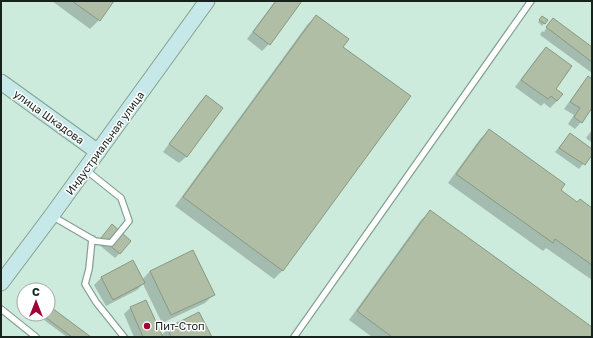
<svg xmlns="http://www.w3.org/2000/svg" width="593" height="338" viewBox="0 0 593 338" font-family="'Golos Text',sans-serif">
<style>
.shadow{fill:#0003}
.building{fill:#afbea5;stroke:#8a9981}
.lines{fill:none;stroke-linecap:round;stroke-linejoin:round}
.lane-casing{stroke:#85a193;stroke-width:8}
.secondary-casing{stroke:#85a193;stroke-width:17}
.lane{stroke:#fff;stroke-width:5.5}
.secondary{stroke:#c6e8e8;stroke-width:15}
.poi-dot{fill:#a20337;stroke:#fff;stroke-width:1.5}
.labels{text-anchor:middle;stroke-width:3;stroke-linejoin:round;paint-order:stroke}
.street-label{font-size:11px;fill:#16221c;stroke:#fff}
.poi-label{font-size:11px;fill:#16221c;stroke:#fff;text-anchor:start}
</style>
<rect width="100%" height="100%" fill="#cdebdc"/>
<g class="shadow">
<path d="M52,1H113L99,20L90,29Z"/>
<path d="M275,1H301L269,44L262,51L247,39Z"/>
<path d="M316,16L342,47L283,270L274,279L175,206L307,25Z"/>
<path d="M540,19L547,20L542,26L538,22Z"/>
<path d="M553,19L592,49V73L540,35L542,31L544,32L548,25H547Z"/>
<path d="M546,48L557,101L550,108L544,103L541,106L515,87L539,55Z"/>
<path d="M588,78L592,80V107L581,122L575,129L568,124L574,115L564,109L582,84Z"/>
<path d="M206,96L222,108L186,157L179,163L163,152L199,103Z"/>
<path d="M489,130L559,191L577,203L592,209V280L546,248L543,251L448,183L480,139Z"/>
<path d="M592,130V143L586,138Z"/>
<path d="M570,134L592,150V153L579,169L555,152Z"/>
<path d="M430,212L592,329V337H372L349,320L421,220Z"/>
<path d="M108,230L120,253L115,258L97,243Z"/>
<path d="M132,261L142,280L150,271L214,294L205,303L162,323L143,284L137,290L106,306L94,285L101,278Z"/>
<path d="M130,308L161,336L167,329L199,313L210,337H134L124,314Z"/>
<path d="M50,311L89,337H67L44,320Z"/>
</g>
<g class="building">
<path d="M72,1H114L100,21Z"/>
<path d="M276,1H302L270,45L253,32Z"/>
<path d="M316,15L349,39L343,47L411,96L283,271L183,197Z"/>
<path d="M542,16L548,20L545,24L539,20Z"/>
<path d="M553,18L592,47V62L546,27Z"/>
<path d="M546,47L572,66L556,89L563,94L557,101L551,96L548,99L521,80Z"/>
<path d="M588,76L592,79V108L582,123L574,117L580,108L570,102Z"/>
<path d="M206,95L223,108L187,157L169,144Z"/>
<path d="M489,129L565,184L561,190L577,202L580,199L592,208V265L555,239L553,243L456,174Z"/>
<path d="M570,133L592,149V155L585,165L559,148Z"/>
<path d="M430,210L592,327V337H392L357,311Z"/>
<path d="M112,224L131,241L120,254L101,238Z"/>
<path d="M193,250L215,295L171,315L150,271Z"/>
<path d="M133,260L145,283L113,300L101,277Z"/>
<path d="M146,300L163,337H143L130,307Z"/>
<path d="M52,308L91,337H72L45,317Z"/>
<path d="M199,312L212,337H171L167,328Z"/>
</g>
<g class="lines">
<defs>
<g id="lane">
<path d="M52,216L95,241L111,243L129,221L121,198L86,170"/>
<path d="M92,239L89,269L85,284L96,302L124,337"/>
<path d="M1,309L36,337"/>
<path d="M294,337L531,1"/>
</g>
<g id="secondary">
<path d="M1,82L98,152"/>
<path d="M1,283L52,215L207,1"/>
</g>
</defs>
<use href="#lane" class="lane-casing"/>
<use href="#secondary" class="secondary-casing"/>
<use href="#lane" class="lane"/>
<use href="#secondary" class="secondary"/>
</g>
<circle class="poi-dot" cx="147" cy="326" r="4"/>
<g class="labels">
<g class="street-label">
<text transform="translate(49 117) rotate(36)" y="4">улица Шкадова</text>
<text transform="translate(105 143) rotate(-54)" y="4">Индустриальная улица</text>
</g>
<g class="poi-label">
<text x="155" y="330">Пит-Стоп</text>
</g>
</g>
<rect width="593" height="338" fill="none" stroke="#16221c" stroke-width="4"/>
<g transform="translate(36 302)"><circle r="19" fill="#ffffff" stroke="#a2a7a4"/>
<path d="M0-3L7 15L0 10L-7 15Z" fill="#a20337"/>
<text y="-6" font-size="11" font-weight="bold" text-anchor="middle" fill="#16221c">С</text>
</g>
</svg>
